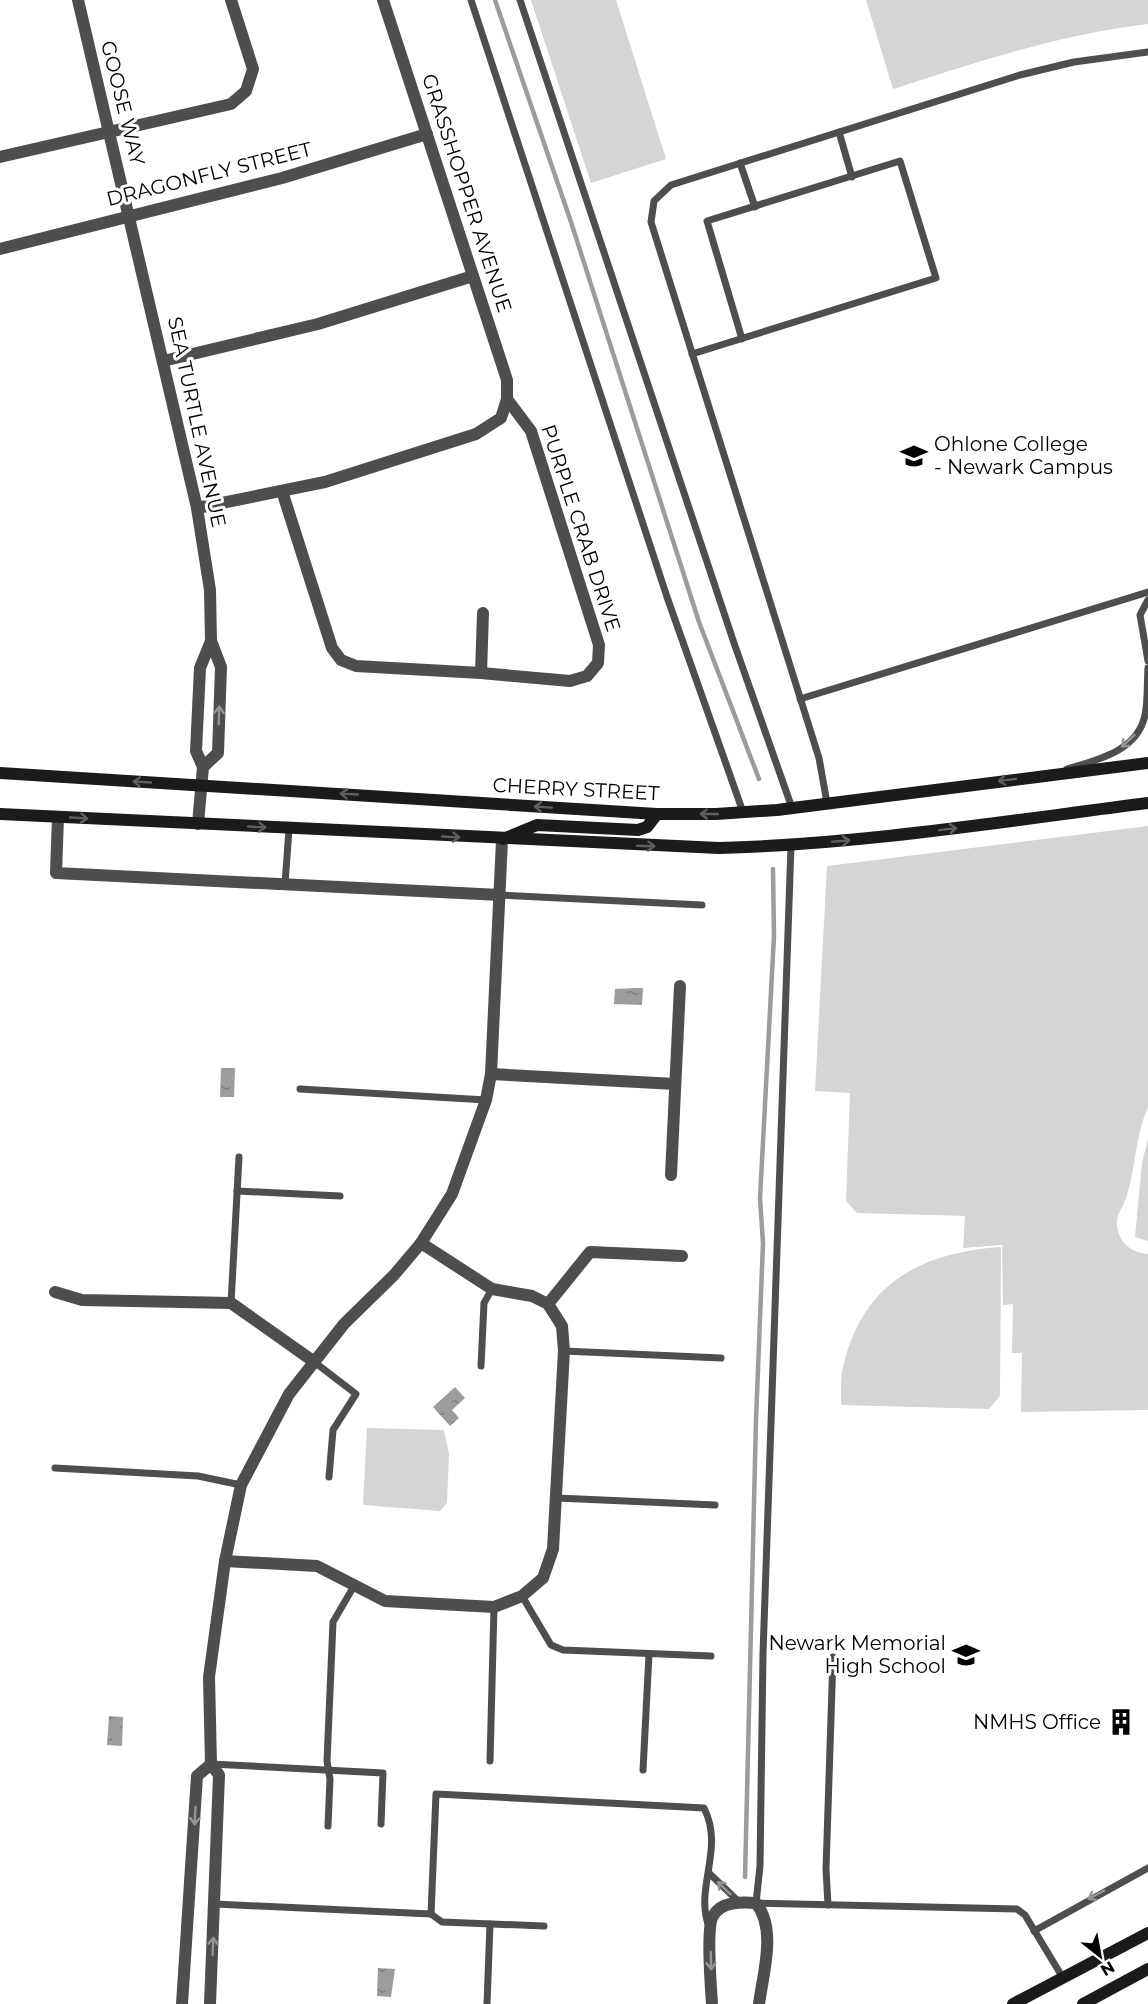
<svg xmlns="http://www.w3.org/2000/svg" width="1148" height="2004" viewBox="0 0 1148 2004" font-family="Montserrat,sans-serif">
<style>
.green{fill:#d5d5d5}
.water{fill:url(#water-ripples)}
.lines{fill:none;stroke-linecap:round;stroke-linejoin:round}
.stream{stroke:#9c9c9c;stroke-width:4.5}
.lane{stroke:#4e4e4e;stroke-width:7}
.street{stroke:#4e4e4e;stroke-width:12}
.secondary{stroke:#1b1b1b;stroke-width:12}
.oneway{stroke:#959595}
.oneway2{stroke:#5f5f5f}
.labels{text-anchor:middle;stroke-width:6;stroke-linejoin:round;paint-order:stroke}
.street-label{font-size:20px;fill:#000;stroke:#fff}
.poi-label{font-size:20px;fill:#000;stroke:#fff;text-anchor:end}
</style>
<defs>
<pattern id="water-ripples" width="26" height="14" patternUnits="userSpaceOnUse" patternTransform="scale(1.5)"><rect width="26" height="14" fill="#9c9c9c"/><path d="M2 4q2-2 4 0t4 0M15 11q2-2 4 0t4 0" fill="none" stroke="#7d7d7d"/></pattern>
</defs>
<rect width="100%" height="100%" fill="#fff"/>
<g class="green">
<path d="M531,0H616L666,159L591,183Z"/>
<path d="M866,0H1148V24C1061,34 977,62 893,89Z"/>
<path d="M1148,826V1107C1135,1136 1136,1168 1126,1198C1123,1208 1116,1214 1117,1225C1119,1244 1131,1252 1148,1254V1410L1021,1412L1022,1353H1012L1013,1304L1003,1305L1002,1245L963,1248L965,1216L857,1213L846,1201L850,1093L815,1091L827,866Z"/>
<path d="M1148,1139V1241L1135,1237L1142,1163Z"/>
<path d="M1001,1247L1000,1396L989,1409L841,1405C841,1391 840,1376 844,1363C864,1282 923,1252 1001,1247Z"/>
<path d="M367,1428L444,1430L449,1454L447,1503L440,1511L363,1505Z"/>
</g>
<g class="water">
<path d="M635,988H643L642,1005L614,1004L615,989Z"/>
<path d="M221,1068H235L234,1097H220Z"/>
<path d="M455,1387L465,1398L452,1410L459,1418L450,1426L433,1407Z"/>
<path d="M109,1716L123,1717L122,1746L107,1745Z"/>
<path d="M378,1968L395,1969L391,1997L377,1996Z"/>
</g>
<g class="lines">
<g class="stream">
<path d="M495,0L571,222L699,622L759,779"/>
<path d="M745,1877L756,1420L763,1243L760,1198L774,936L773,869"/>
</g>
<g class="lane">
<path d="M471,0L667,597L743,812"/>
<path d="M520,0L734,643L792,808"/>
<path d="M839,132L852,177"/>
<path d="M740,163L755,207"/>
<path d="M692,354L936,278L900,161L707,221L742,339"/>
<path d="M1148,600L1140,615L1148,661"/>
<path d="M800,699L1148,592"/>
<path d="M1067,769C1097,760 1138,751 1145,715C1148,700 1147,683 1148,668"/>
<path d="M827,803L819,758L651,222L654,201L671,185L1020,75L1074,62L1148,52"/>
<path d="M791,846L763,1654L760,1866L756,1903L1017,1909L1025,1915L1063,1978"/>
<path d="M285,884L289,829"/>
<path d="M500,895L702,905"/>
<path d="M300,1089L486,1100"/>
<path d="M237,1191L340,1196"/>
<path d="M231,1303L239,1157"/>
<path d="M564,1351L721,1358"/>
<path d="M313,1361L356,1394L333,1430L329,1477"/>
<path d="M481,1366L484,1303L492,1289"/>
<path d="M55,1468L198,1476L241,1485"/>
<path d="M557,1498L715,1505"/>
<path d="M522,1596L551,1645L563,1650L711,1656"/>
<path d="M490,1761L494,1607"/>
<path d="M211,1764L383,1773L381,1824"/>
<path d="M643,1770L649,1654"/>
<path d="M328,1826L330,1779L327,1761L333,1622L354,1586"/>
<path d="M710,1874L739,1902"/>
<path d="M215,1904L431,1914L442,1922L544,1926"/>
<path d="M828,1905L826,1869L833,1657"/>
<path d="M431,1914L436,1794L704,1808C725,1849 694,1888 709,1927"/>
<path d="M1034,1931L1148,1868"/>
<path d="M487,2004L490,1924"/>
</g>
<g class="street">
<path d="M78,0L197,508L210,590L211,641L221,667L218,753L203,767"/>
<path d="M0,157L231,104L246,91L253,69L231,0"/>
<path d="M0,249L282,178L427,134"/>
<path d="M163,361L318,324L473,276"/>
<path d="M282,491L332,648L341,660L356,666L481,673L570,681L587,676L598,663L599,645L531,431L507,399"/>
<path d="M197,508L325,482L476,434L501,418L507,399V380L383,0"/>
<path d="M481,673L483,613"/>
<path d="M58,817L56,873L500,895"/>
<path d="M198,824L203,767L196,751L200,668L211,641"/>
<path d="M491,1074L675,1084"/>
<path d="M671,1175L680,986"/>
<path d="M55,1292L82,1300L231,1303L313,1361"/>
<path d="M548,1304L590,1252L682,1256"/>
<path d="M225,1561L317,1566L385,1601L494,1607L522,1596L543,1578L553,1549L564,1351L562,1326L548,1304L532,1296L492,1289L421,1243"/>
<path d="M182,2004L197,1776L211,1764"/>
<path d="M210,2004L219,1775L211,1764L209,1677L225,1561L241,1485L289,1394L344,1324L394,1275L421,1243L452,1194L486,1100L491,1074L502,840"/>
<path d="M712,2004C711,1988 706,1927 713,1916C721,1901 742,1902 756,1903C777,1929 763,1973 759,2004"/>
</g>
<g class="secondary">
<path d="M0,773L657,814H716L777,810L1148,763"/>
<path d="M0,814L719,848C863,844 1006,821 1148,803"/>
<path d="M503,839L537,825L638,830L647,827L657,814"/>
<path d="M1013,2004L1148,1933"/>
<path d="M1083,2004L1148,1969"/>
</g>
</g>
<defs><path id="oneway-shaft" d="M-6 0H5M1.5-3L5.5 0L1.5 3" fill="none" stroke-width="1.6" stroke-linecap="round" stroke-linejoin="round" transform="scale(1.5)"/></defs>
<g class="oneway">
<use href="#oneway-shaft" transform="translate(219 715) rotate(-88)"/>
<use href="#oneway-shaft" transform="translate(1128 741) rotate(137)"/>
<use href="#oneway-shaft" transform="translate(195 1816) rotate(93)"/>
<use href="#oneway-shaft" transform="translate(724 1888) rotate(-136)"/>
<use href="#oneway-shaft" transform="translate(1096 1895) rotate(152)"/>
<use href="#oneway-shaft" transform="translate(213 1946) rotate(-87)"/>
<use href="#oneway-shaft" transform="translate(711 1961) rotate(89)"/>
</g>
<g class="oneway2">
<use href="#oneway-shaft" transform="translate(1007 780) rotate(173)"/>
<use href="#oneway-shaft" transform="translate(142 782) rotate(-177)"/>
<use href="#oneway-shaft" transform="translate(349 794) rotate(-177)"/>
<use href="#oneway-shaft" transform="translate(543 807) rotate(-176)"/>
<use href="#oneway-shaft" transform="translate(709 814) rotate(180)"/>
<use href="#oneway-shaft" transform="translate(79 818) rotate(3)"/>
<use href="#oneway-shaft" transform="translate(257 827) rotate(3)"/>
<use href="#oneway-shaft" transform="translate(948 829) rotate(-7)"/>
<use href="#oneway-shaft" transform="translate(451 837) rotate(3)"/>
<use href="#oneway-shaft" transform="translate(841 841) rotate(-5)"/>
<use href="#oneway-shaft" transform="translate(646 846) rotate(2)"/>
</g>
<defs>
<symbol id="university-bare" viewBox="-9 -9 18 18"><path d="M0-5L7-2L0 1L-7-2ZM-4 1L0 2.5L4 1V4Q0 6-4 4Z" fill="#000" stroke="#fff" stroke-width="2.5" paint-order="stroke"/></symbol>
<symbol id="school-bare" viewBox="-9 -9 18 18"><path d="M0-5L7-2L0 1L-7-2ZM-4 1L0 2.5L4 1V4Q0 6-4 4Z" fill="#000" stroke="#fff" stroke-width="2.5" paint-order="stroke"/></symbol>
<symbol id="building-bare" viewBox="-9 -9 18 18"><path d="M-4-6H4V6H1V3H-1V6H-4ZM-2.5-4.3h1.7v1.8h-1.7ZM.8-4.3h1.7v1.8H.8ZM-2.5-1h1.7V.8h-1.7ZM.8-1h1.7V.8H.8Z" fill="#000" stroke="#fff" stroke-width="2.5" paint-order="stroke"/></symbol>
</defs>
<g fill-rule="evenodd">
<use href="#university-bare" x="895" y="437" width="38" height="38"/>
<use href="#school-bare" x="947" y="1636" width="38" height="38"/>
<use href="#building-bare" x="1102" y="1703" width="38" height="38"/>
</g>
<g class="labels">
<g class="street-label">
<text transform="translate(123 103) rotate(76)" y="7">GOOSE WAY</text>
<text transform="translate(209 174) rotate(-14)" y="7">DRAGONFLY STREET</text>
<text transform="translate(467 193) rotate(72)" y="7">GRASSHOPPER AVENUE</text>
<text transform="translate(197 422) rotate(78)" y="7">SEA TURTLE AVENUE</text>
<text transform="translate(581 528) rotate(72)" y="7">PURPLE CRAB DRIVE</text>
<text transform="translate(576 789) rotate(3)" y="7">CHERRY STREET</text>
</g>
<g class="poi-label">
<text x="934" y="451" text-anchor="start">Ohlone College<tspan x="934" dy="23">- Newark Campus</tspan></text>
<text x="946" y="1650">Newark Memorial<tspan x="946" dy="23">High School</tspan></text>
<text x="1101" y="1729">NMHS Office</text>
</g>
</g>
<g transform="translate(1100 1956) rotate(149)" stroke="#ffffff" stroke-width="4.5" paint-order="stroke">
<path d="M0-4.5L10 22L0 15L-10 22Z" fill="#000000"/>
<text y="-9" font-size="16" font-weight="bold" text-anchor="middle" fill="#000000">N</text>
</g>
</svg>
